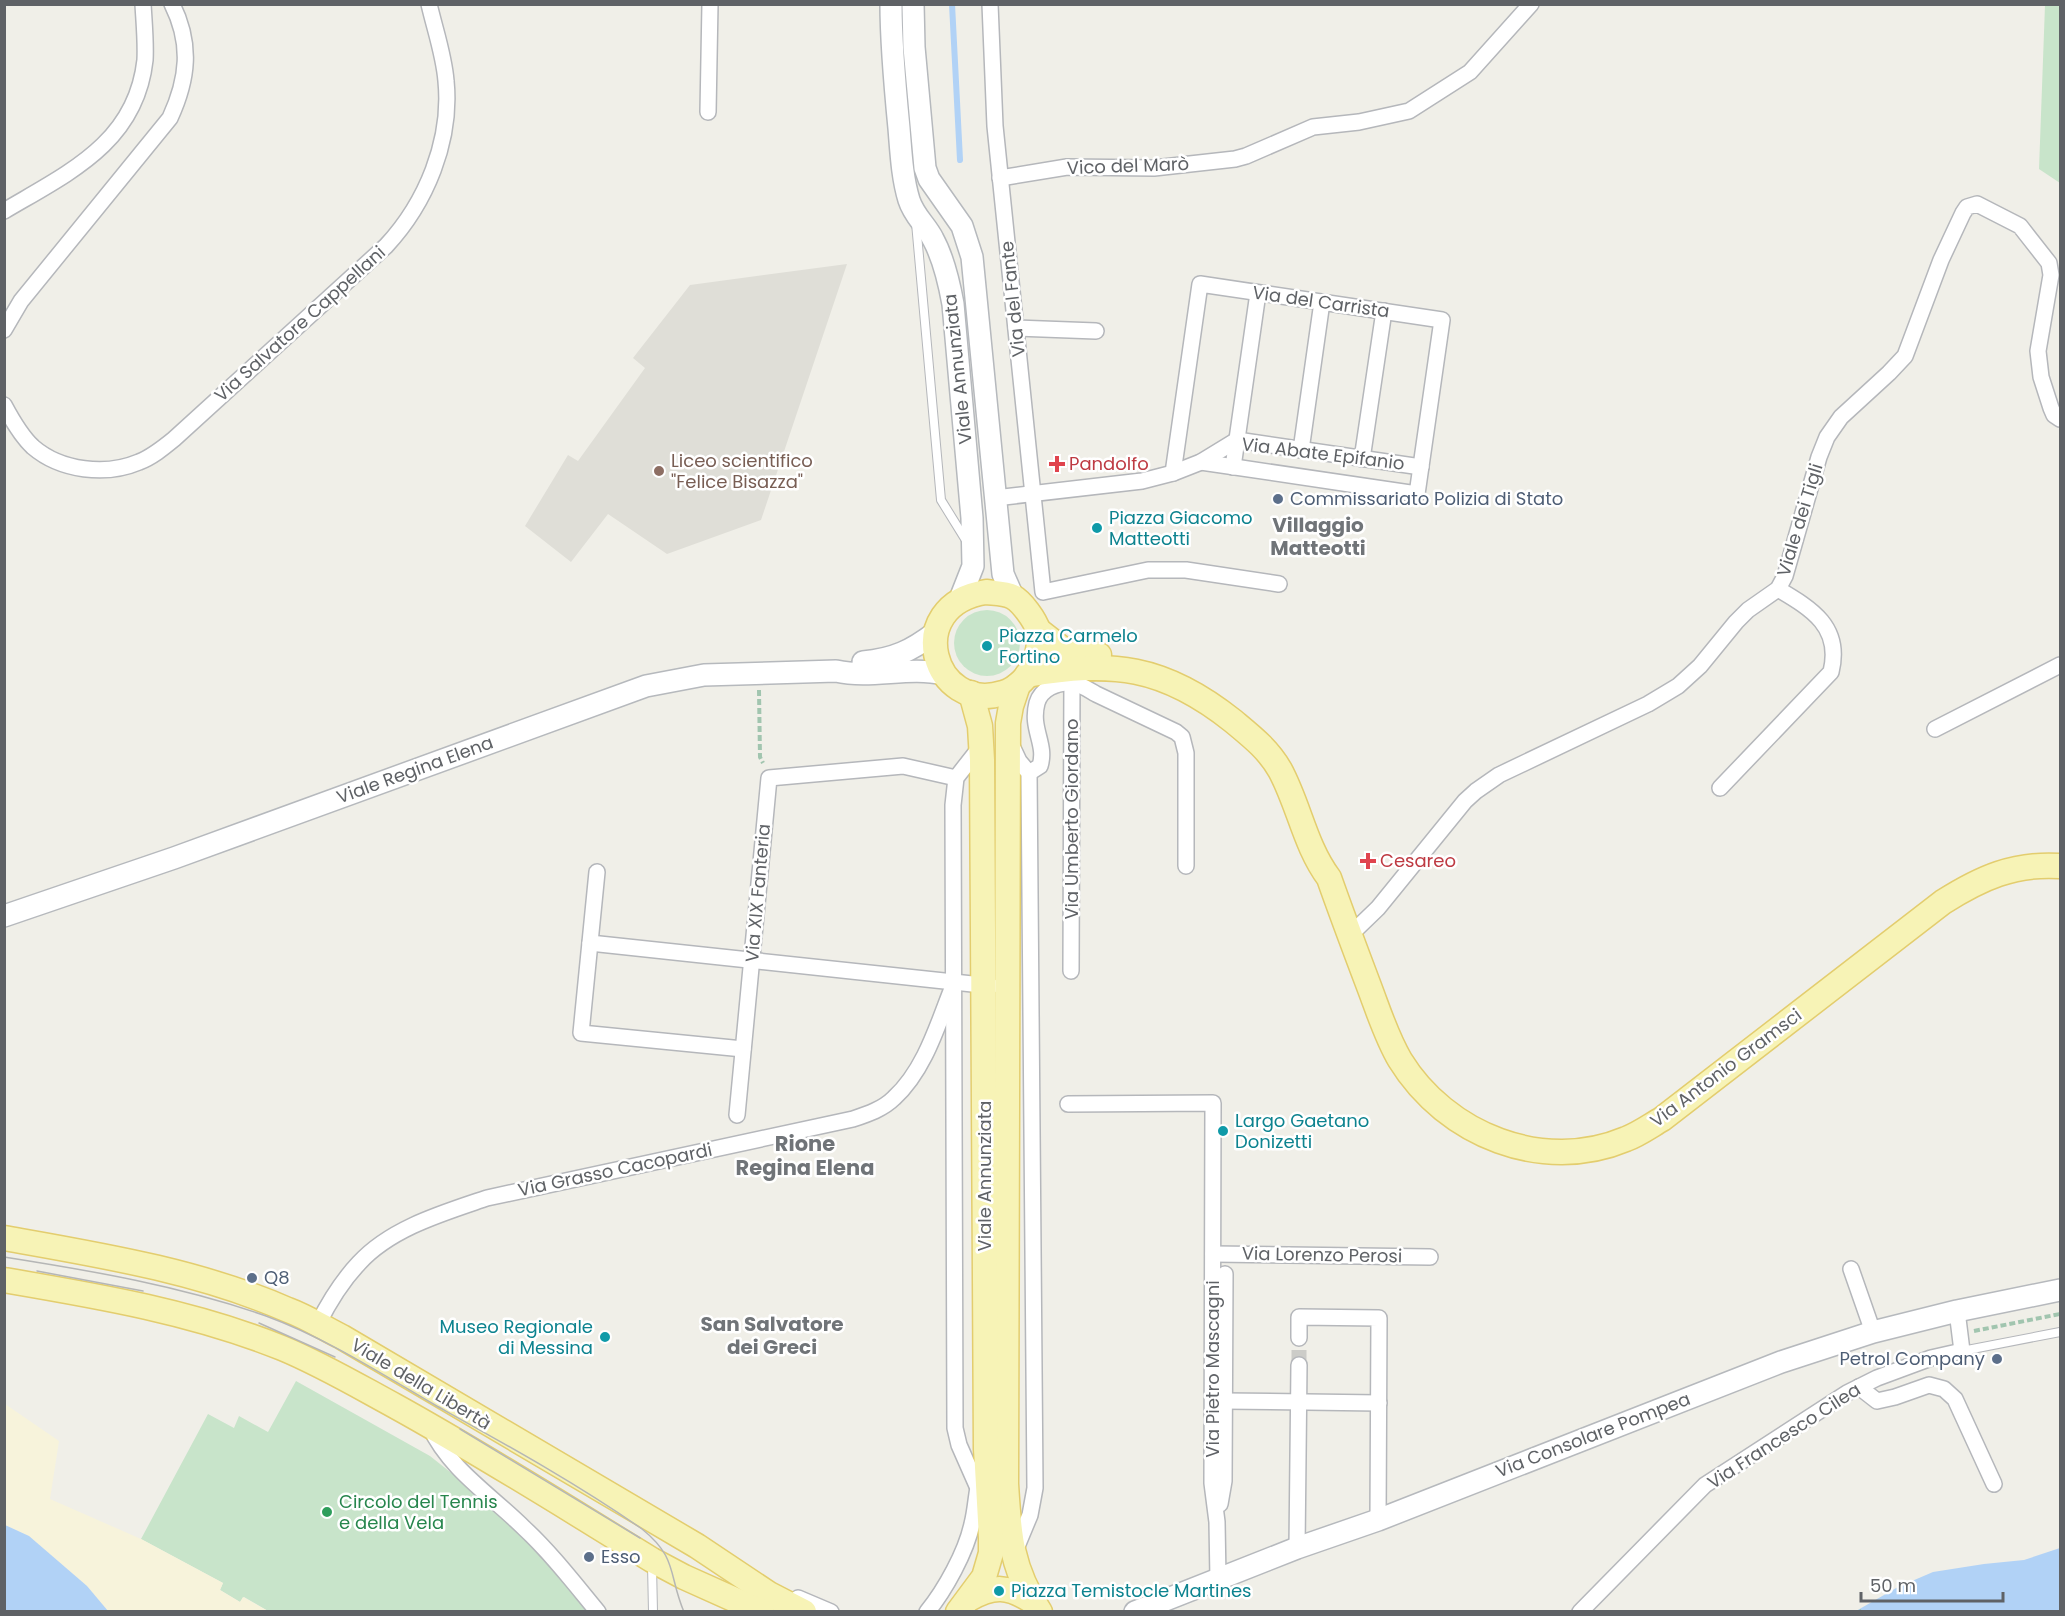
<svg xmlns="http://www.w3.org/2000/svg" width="2065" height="1616" viewBox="0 0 2065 1616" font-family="Poppins,sans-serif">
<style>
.education{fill:#dfded7}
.green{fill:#c8e4ca}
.sand{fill:#f7f3db}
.water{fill:#b1d2f6}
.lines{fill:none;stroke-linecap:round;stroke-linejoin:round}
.stream{stroke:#b1d2f6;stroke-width:6}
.street-tunnel{stroke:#ccccc8;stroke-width:15;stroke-dasharray:15 8;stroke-linecap:butt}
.lane-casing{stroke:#b5b7bb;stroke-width:10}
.street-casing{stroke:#b5b7bb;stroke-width:18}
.secondary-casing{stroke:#b6b9bd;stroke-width:24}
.primary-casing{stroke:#e3cd6e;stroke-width:27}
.path{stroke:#a1c5af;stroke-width:4;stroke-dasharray:6 3;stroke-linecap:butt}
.lane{stroke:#fff;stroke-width:8}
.street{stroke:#fff;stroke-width:15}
.secondary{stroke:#fff;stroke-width:21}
.primary{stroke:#f7f3b6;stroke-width:24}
.tram{stroke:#b5b6b6;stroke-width:1.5}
.health-dot{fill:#e0444e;stroke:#fff;stroke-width:2}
.education-dot{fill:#8d6e63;stroke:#fff;stroke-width:2}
.service-dot{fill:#5c6f8a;stroke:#fff;stroke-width:2}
.culture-dot{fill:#0f9aa8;stroke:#fff;stroke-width:2}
.leisure-dot{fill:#2e9e5b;stroke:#fff;stroke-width:2}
.labels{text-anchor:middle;stroke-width:5;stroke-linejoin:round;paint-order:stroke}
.street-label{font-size:18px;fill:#5f6266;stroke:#fff}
.education-label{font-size:18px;fill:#785e54;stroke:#fff;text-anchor:start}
.health-label{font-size:18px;fill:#be3a42;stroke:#fff;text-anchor:start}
.service-label{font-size:18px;fill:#4e5e75;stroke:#fff;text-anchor:start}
.culture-label{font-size:18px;fill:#0d838f;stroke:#fff;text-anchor:start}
.leisure-label{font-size:18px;fill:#27864d;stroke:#fff;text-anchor:start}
.neighbourhood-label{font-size:20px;font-weight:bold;fill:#707478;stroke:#fff}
.quarter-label{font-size:21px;font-weight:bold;fill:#707478;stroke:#fff}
</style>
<rect width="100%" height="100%" fill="#f0efe8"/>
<path class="education" d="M847,264L761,520L667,554L608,514L571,562L525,526L568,455L578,461L645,368L633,358L690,285Z"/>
<g class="green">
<path d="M2045,5H2060V183L2039,169Z"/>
<circle cx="987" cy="643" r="33"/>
<path d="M296,1381L430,1456L474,1491L522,1533L593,1611H268L244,1597L240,1602L220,1590L223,1583L141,1539L208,1414L234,1428L239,1416L268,1432Z"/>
</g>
<path class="sand" d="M5,1404L59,1441L50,1499L141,1539L223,1583L220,1590L240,1602L243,1597L268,1611H108L87,1586L29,1536L5,1525Z"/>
<g class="water">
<path d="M5,1525L29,1536L87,1586L108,1611H5Z"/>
<path d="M2060,1548V1611H1856L1898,1587L1933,1572L1984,1564L2024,1560Z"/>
</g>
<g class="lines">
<path class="stream" d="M952,4L960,160"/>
<path class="street-tunnel" d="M1299,1365V1338"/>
<defs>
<g id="lane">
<path d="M916,223L941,500L967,542"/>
<path d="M1962,1351L2060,1332"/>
<path d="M652,1565L653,1612"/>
</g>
<g id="street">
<path d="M990,4L995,126L1043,592L1148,570H1186L1279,584"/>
<path d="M708,112L710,4"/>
<path d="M1000,178L1067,167L1154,168L1235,159L1246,156L1313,127L1359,122L1409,111L1470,72L1531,4"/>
<path d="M4,211C68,173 136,143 145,60C146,42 144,22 143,4"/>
<path d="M1016,328L1096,331"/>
<path d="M4,330L21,301L170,118C188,79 192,44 172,4"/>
<path d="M4,405C12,420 21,436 33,447C61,471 106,476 139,462C152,457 163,448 174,439L386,246C426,203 452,141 446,81C444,55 435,30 429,4"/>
<path d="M1301,450L1322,302"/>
<path d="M1362,459L1384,311"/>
<path d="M1233,467L1258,293"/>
<path d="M1173,473L1200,284L1442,320L1417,494L1201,462"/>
<path d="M995,498L1142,481L1173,473L1201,462L1237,440L1421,467"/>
<path d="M1935,729L2060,665"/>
<path d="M1011,744L1019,761L1029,773L1035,1488L1030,1515L1015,1551"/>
<path d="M1029,773L1040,766C1047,744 1030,729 1037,703C1041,689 1057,682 1071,683C1079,683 1089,690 1096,694C1123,707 1149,719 1176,732L1182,737L1186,753V866"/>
<path d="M1720,788L1831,672C1842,627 1812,609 1778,589"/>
<path d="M597,872L581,1033L743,1049"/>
<path d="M1350,935L1378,908L1465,801L1476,791L1499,775L1648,704L1678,686L1700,666L1736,622L1748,610L1778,589L1785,576L1819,457L1827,437L1841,417L1889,373L1905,356L1941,260L1963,213L1967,207L1977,204L2020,226L2049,263L2051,275L2038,351L2041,377L2051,408L2054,415L2060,419"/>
<path d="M590,943L991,986"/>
<path d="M1071,971L1072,674"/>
<path d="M1068,1104L1213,1103L1212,1483L1217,1522L1218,1579"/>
<path d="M737,1115L769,778L903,766L956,778"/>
<path d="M1213,1254L1430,1257"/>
<path d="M1851,1269L1873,1332"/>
<path d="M318,1324C329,1302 342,1281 359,1263C391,1228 443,1213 487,1198L853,1119C868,1114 883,1109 894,1098C926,1069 939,1020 955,981"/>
<path d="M1299,1338V1317L1379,1318L1378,1520"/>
<path d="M1859,1387L1877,1401L1895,1397L1929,1385L1944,1389L1955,1399L1994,1484"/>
<path d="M1224,1401L1379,1403"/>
<path d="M430,1427C449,1469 492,1496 524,1528C551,1553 574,1583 598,1612"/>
<path d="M978,1488L959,1445L955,1428L953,805L956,778L981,746"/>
<path d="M1220,1504L1224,1481L1225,1274"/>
<path d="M1297,1548L1299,1365"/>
<path d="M798,1598L831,1612"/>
<path d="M927,1612C945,1590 966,1552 972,1524C976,1509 976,1493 980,1478"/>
<path d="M1580,1612L1705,1485L1847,1393L1877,1378L1931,1358L1962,1351L1957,1311"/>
</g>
<g id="secondary">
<path d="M891,4C891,46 895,87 899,128C901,152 902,177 909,200C914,216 926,225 933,239C944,259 949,282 953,304L972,518L973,566L960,599"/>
<path d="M913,4L914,47L925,168L929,179L962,226L972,257L1003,574L1013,597"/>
<path d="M863,662C894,659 911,651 936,632"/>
<path d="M4,916L174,858L646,686L704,675L836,671C872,679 908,666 944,674"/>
<path d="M1135,1612L1297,1548L1378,1520L1781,1362L1873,1332L1957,1311L2060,1290"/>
</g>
<g id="primary">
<path d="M986,592C994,593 1006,593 1013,597C1022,602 1035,620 1038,630C1041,638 1038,653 1035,662C1030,675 1017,689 1003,693C933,715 901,605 986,592Z"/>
<path d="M1038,630L1065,651L1099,655"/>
<path d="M1027,675C1112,660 1164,666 1233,721C1251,736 1268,749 1280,770C1299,805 1305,846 1329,878C1342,915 1356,952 1370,989C1379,1013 1387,1038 1400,1060C1446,1135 1543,1174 1626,1139C1639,1134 1650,1126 1662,1119L1943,902C1981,878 2014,863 2060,866"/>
<path d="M1018,685L1011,706L1008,723L1006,1484C1009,1534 1011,1569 1040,1612"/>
<path d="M4,1238C100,1255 199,1271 288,1310C307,1317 324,1328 342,1337L697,1546L769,1594L804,1612"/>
<path d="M4,1280C98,1296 193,1312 282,1348C321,1364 358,1386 395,1406C482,1454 567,1508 652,1560L684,1577L762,1612"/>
<path d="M969,1599C994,1585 1008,1586 1032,1601"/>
<path d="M958,1612L984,1577L991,1553V1538L986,1449L982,760L980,726L971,693"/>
</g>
</defs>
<use href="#lane" class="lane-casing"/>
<use href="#street" class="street-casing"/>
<use href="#secondary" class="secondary-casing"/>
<use href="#primary" class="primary-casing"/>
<g class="path">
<path d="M759,690L760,757L763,763"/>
<path d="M1974,1331L2060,1314"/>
<path d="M1859,1610L1860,1612"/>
</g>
<use href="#lane" class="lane"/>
<use href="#street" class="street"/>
<use href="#secondary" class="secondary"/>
<use href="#primary" class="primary"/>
<g class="tram">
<path d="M4,1257C93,1271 181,1286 266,1316C326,1338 380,1373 435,1405C505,1444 576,1483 642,1529C678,1558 668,1574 684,1612"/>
<path d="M37,1271L143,1291"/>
<path d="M259,1323L335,1357"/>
<path d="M460,1429L640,1538"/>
</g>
</g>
<g class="health-dot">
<path d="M1054 455h6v6h6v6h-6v6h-6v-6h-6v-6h6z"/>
<path d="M1365 852h6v6h6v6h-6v6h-6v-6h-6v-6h6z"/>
</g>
<circle class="education-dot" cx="659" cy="471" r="6"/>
<g class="service-dot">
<circle cx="1278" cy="499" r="6"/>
<circle cx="252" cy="1278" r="6"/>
<circle cx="1997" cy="1359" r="6"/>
<circle cx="589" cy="1557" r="6"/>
</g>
<g class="culture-dot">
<circle cx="1097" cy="528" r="6"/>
<circle cx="987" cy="646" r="6"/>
<circle cx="1223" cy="1131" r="6"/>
<circle cx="605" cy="1337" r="6"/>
<circle cx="999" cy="1591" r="6"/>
</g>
<circle class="leisure-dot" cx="327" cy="1512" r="6"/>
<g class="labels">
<g class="street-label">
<text transform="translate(1128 166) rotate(-2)" y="6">Vico del Marò</text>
<text transform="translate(1013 299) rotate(-96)" y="6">Via del Fante</text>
<text transform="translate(1321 302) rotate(8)" y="6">Via del Carrista</text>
<text transform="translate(300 324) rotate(-42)" y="6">Via Salvatore Cappellani</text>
<text transform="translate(958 369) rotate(-96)" y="6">Viale Annunziata</text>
<text transform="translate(1323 454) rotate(7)" y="6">Via Abate Epifanio</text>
<text transform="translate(1800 520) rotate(-73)" y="6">Viale dei Tigli</text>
<text transform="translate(415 770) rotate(-20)" y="6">Viale Regina Elena</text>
<text transform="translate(1072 819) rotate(-90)" y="6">Via Umberto Giordano</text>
<text transform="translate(758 893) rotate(-85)" y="6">Via XIX Fanteria</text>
<text transform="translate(1726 1068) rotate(-37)" y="6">Via Antonio Gramsci</text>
<text transform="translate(615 1170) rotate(-12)" y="6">Via Grasso Cacopardi</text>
<text transform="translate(985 1176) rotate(-90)" y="6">Viale Annunziata</text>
<text transform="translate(1322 1255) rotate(1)" y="6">Via Lorenzo Perosi</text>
<text transform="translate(1213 1369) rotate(-90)" y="6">Via Pietro Mascagni</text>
<text transform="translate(421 1384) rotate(31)" y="6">Viale della Libertà</text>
<text transform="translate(1593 1435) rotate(-21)" y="6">Via Consolare Pompea</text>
<text transform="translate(1784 1436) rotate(-33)" y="6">Via Francesco Cilea</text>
</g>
<g class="education-label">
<text x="671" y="467">Liceo scientifico<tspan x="671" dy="21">"Felice Bisazza"</tspan></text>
</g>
<g class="health-label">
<text x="1069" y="470">Pandolfo</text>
<text x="1380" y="867">Cesareo</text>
</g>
<g class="service-label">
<text x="1290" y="505">Commissariato Polizia di Stato</text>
<text x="264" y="1284">Q8</text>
<text x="1985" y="1365" text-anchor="end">Petrol Company</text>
<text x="601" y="1563">Esso</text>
</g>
<g class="culture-label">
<text x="1109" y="524">Piazza Giacomo<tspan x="1109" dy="21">Matteotti</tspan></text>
<text x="999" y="642">Piazza Carmelo<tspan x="999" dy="21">Fortino</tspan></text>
<text x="1235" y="1127">Largo Gaetano<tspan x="1235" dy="21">Donizetti</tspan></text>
<text x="593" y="1333" text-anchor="end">Museo Regionale<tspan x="593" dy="21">di Messina</tspan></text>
<text x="1011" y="1597">Piazza Temistocle Martines</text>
</g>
<g class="leisure-label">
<text x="339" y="1508">Circolo del Tennis<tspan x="339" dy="21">e della Vela</tspan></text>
</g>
<g class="neighbourhood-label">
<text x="1318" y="532">Villaggio<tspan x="1318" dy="23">Matteotti</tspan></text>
<text x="772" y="1331">San Salvatore<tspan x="772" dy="23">dei Greci</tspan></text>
</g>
<g class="quarter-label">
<text x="805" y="1151">Rione<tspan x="805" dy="24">Regina Elena</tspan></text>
</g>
</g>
<rect width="2065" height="1616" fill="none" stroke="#5f6266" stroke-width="12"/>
<path d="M1861 1592v9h142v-9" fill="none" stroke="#5f6266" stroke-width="3"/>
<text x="1870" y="1592" font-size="18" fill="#5f6266" stroke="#ffffff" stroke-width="4.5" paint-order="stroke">50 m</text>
</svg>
